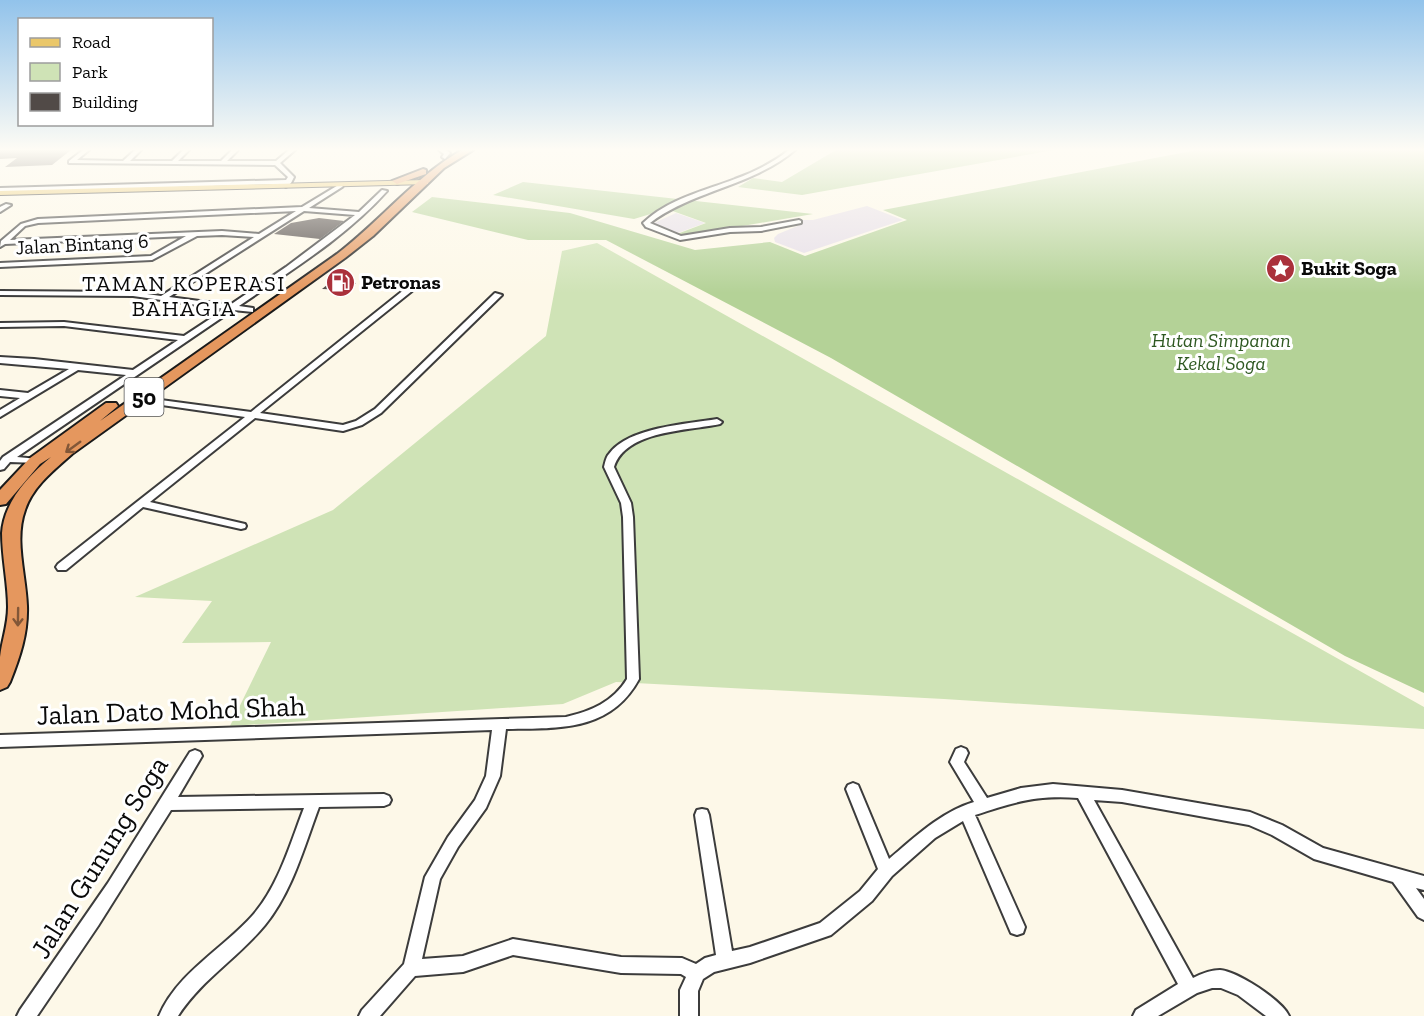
<svg xmlns="http://www.w3.org/2000/svg" width="1424" height="1016" viewBox="0 0 1424 1016" font-family="'Zilla Slab',serif">
<style>
.industrial{fill:#e6dee8}
.green{fill:#cfe3b6}
.forest{fill:#b4d297}
.building{fill:#514a47}
.lines{fill:none;stroke-linecap:round;stroke-linejoin:round}
.minor-casing{stroke:#3c3c3c;stroke-width:4}
.major-casing{stroke:#1a1a1a;stroke-width:2}
.highway-casing{stroke:#1a1a1a;stroke-width:4}
.minor{fill:#fff;fill-rule:evenodd}
.major{fill:#eac76a;fill-rule:evenodd}
.highway{fill:#e5975e;fill-rule:evenodd}
.oneway{stroke:#825738}
.labels{text-anchor:middle;stroke-width:6;stroke-linejoin:round;paint-order:stroke}
.far-street-label{font-size:20px;fill:#090909;stroke:#fff}
.far-poi-label{font-size:20px;font-weight:bold;fill:#090909;stroke:#fff;text-anchor:start}
.far-park-label{font-size:20px;font-style:italic;fill:#2f5922;stroke:#fff}
.far-neighbourhood-label{font-size:22px;letter-spacing:1.5px;fill:#090909;stroke:#fff}
.shield{fill:#fff;stroke:#535353;stroke-width:1.5}
.shield-label{font-size:22px;font-weight:bold;fill:#090909}
.near-street-label{font-size:28px;fill:#090909;stroke:#fff}
</style>
<rect width="100%" height="100%" fill="#fdf8e8"/>
<g class="industrial">
<path d="M867,206L903,220L804,253L775,242L774,238L778,234L800,225L797,220H813Z"/>
<path d="M676,213L705,223L675,234L654,226V223Z"/>
</g>
<path class="green" d="M597,243L1424,707V729L944,699L616,682L563,704L230,726L271,642L182,643L212,601L135,597L333,510L546,336L562,251Z"/>
<g class="forest">
<path d="M836,150H1054L802,195L738,187L753,178L782,182Z"/>
<path d="M1197,150H1424V693L1345,656L831,358L606,240H528L412,212L432,197L570,213L695,250L770,242L805,256L907,220L883,210Z"/>
<path d="M523,182L813,214L684,236L677,234L706,223L667,209L634,219L493,195Z"/>
</g>
<g class="building">
<path d="M0,150H71L52,165L5,167L17,158L0,159Z"/>
<path d="M319,218L344,221L320,239L274,234L291,223Z"/>
<path d="M333,280L356,283L348,290L322,289Z"/>
</g>
<g class="lines">
<defs>
<g id="minor">
<path d="M83,150H89L77,160L123,161L135,150H141L130,161H172L183,150H189L178,161H221L232,150H238L227,161H276L289,150H295L280,163L294,177L291,183L286,187L284,186V184L0,192V188L286,180L288,177L275,165L69,163V161Z"/>
<path d="M439,150H446L450,153L445,159L442,157L444,154Z"/>
<path d="M789,150H795C753,186 694,190 650,223L681,236L730,228L761,227L799,220L801,221V223L761,231L730,232L680,240L646,227L643,223C668,199 704,191 735,179C755,172 772,163 789,150Z"/>
<path d="M340,184L343,186L342,187L309,208L359,212L382,190L387,191C346,237 290,271 239,306L253,308V312L233,310L17,457L38,459L40,461L38,463L10,462L4,469L0,470V461L3,457L126,375L78,370L0,417V410L20,398L0,396V390L28,393L69,369L0,363V357L34,359L133,370L178,340L64,326L0,327V323L64,322L184,336L225,309L133,296L0,295V291L133,292L161,296L254,237L222,235L197,236L152,260L0,267V263L151,256L186,236L5,244L0,247L1,241L21,224L38,219L302,207ZM296,211L259,234L222,231L10,240L25,226L38,223ZM304,211L355,215L286,267L230,305L169,297Z"/>
<path d="M6,204L11,205L0,212V207Z"/>
<path d="M405,289L412,291L260,413L343,425L356,421L375,409L495,293L502,295L381,413L362,425L343,431L255,418L150,502L245,524L246,526L245,528L241,529L143,507L66,570H58L56,567L58,564L245,417L141,402L137,399L138,397L251,412Z"/>
<path d="M717,419L722,422L720,424C688,431 626,430 614,467L631,503L633,517L639,679C610,732 559,728 506,729L500,776L486,808L458,847L440,879L422,959L463,956L513,939L621,957L682,958L696,964L705,958L716,955L695,815L697,810L702,809L707,810L709,815L732,951L750,947L820,923L860,891L878,869L846,789L848,785L853,783L858,785L889,859C915,837 941,812 974,802L950,762L956,749L961,747L966,749L968,753L964,762L987,798L1021,788L1053,784L1122,790L1250,812L1282,825L1323,848L1424,876V890L1416,888L1424,899V920L1418,917L1393,882L1314,859L1272,835L1249,825L1122,802L1094,800L1193,978C1201,974 1210,970 1220,970C1237,971 1283,1001 1289,1016H1266L1238,995L1221,988H1212L1197,993L1158,1016H1133L1136,1010L1178,984L1078,798C1037,795 1014,802 975,815L1025,927L1023,933L1017,935L1011,933L963,821L935,838L892,876L872,901L831,935L750,963L714,972L703,979L698,991V1016H680V990L686,977L681,974L621,973L513,955L463,972L415,976L380,1016H359L362,1010L404,964L425,877L448,837L475,800L486,776L492,730L0,747V735L566,717C591,711 613,702 627,679L623,517L621,503L604,467C605,463 606,457 609,454C628,427 688,424 717,419Z"/>
<path d="M195,750L200,752L202,756L178,797L384,794L389,796L391,800L389,804L384,806L319,807C304,847 292,892 265,925C238,958 201,980 178,1016H159C177,973 223,949 253,915C279,885 290,844 304,808L171,810L98,926L37,1016H17L20,1010L108,883L190,752Z"/>
</g>
<path id="major" d="M425,180H428V184L0,195V191Z"/>
<g id="highway">
<path d="M462,150H473L444,168L373,236L345,258L72,454C54,470 33,486 25,510C14,540 26,575 27,606C28,633 20,657 10,682L7,687L0,690C0,679 0,668 0,657C2,640 8,625 8,607C8,583 2,558 2,533C4,502 28,476 51,457L40,464L6,504L0,505V490L30,458L106,403H116L118,406L100,421L337,254C380,221 415,177 462,150Z"/>
<path d="M423,169L426,170V174L397,184L392,181Z"/>
</g>
</defs>
<use href="#minor" class="minor-casing"/>
<use href="#major" class="major-casing"/>
<use href="#highway" class="highway-casing"/>
<use href="#minor" class="minor"/>
<use href="#major" class="major"/>
<use href="#highway" class="highway"/>
</g>
<defs><path id="oneway-shaft" d="M-6 0H5M1.5-3L5.5 0L1.5 3" fill="none" stroke-width="1.6" stroke-linecap="round" stroke-linejoin="round" transform="scale(1.5)"/></defs>
<g class="oneway">
<use href="#oneway-shaft" transform="translate(73 447) rotate(144)"/>
<use href="#oneway-shaft" transform="translate(18 617) rotate(91)"/>
</g>
<linearGradient id="sky" x2="0" y2="1"><stop stop-color="#92c3eb"/><stop offset="0.51" stop-color="#fefcf5"/><stop offset="1" stop-color="#fefcf5" stop-opacity="0"/></linearGradient>
<rect width="1424" height="293" fill="url(#sky)"/>
<defs>
<symbol id="sight-disc" viewBox="-11 -11 22 22"><circle r="9.5" fill="#aa313b" stroke="#fff"/><path d="M0-6L1.8-2.2L6-1.7L2.9 1.2L3.7 5.4L0 3.3L-3.7 5.4L-2.9 1.2L-6-1.7L-1.8-2.2Z" fill="#fff"/></symbol>
<symbol id="fuel-disc" viewBox="-11 -11 22 22"><circle r="9.5" fill="#aa313b" stroke="#fff"/><path d="M-5.5-6h7V0h2V4h1.3V-2.5L3-4.5l.8-.8L6-3V5H2.5V1h-1V6h-7ZM-4.2-4.7v3.2H.2V-4.7Z" fill="#fff"/></symbol>
</defs>
<g fill-rule="evenodd">
<use href="#sight-disc" x="1264" y="252" width="33" height="33"/>
<use href="#fuel-disc" x="324" y="266" width="33" height="33"/>
</g>
<g class="labels">
<g class="far-street-label">
<text transform="translate(82 244) rotate(-3)" y="7">Jalan Bintang 6</text>
</g>
<g class="far-poi-label">
<text x="1301" y="275">Bukit Soga</text>
<text x="361" y="289">Petronas</text>
</g>
<g class="far-park-label">
<text x="1221" y="347">Hutan Simpanan<tspan x="1221" dy="23">Kekal Soga</tspan></text>
</g>
<g class="far-neighbourhood-label">
<text x="184" y="291">TAMAN KOPERASI<tspan x="184" dy="25">BAHAGIA</tspan></text>
</g>
<rect class="shield" x="124.5" y="378" width="39" height="38" rx="4.5"/>
<g class="shield-label">
<text x="144" y="405">50</text>
</g>
<g class="near-street-label">
<text transform="translate(171 710) rotate(-2)" y="10">Jalan Dato Mohd Shah</text>
<text transform="translate(99 857) rotate(-58)" y="10">Jalan Gunung Soga</text>
</g>
</g>
<rect x="18" y="18" width="195" height="108" fill="#ffffff" stroke="#9d9d9d" stroke-width="1.5"/>
<rect x="30" y="38" width="30" height="9" fill="#eac76a" stroke="#9d9d9d" stroke-width="1.5"/>
<text x="72" y="48" font-size="18" fill="#090909">Road</text>
<rect x="30" y="63" width="30" height="18" fill="#cfe3b6" stroke="#9d9d9d" stroke-width="1.5"/>
<text x="72" y="78" font-size="18" fill="#090909">Park</text>
<rect x="30" y="93" width="30" height="18" fill="#514a47" stroke="#9d9d9d" stroke-width="1.5"/>
<text x="72" y="108" font-size="18" fill="#090909">Building</text>
</svg>
